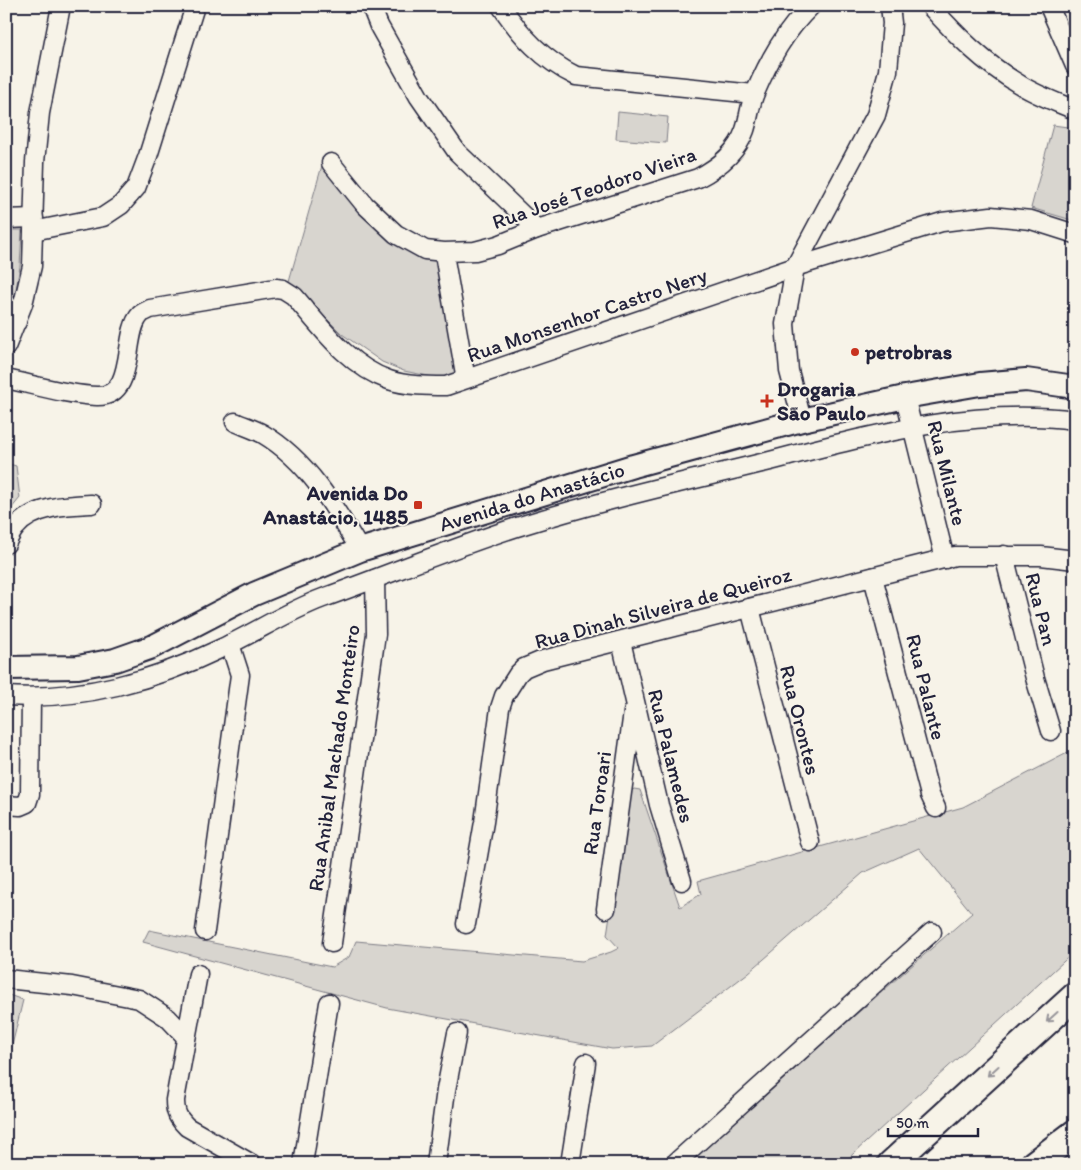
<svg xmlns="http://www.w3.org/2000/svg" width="1081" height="1170" viewBox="0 0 1081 1170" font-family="Itim,sans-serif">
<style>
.green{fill:#d8d5cf;stroke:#7d7c85}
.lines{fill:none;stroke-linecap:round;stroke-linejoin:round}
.minor-casing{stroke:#22223b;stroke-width:21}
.major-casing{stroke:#22223b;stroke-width:26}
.highway-casing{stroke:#22223b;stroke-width:30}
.minor{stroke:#f7f3e8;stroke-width:18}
.major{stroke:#f7f3e8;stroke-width:22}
.highway{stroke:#f7f3e8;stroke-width:26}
.oneway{stroke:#97959a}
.poi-dot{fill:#c8321e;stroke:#f7f3e8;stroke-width:2}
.labels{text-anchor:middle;stroke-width:4;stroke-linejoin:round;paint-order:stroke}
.street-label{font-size:21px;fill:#22223b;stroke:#f7f3e8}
.poi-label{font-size:21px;font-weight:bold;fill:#22223b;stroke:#f7f3e8;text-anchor:start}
</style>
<rect width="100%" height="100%" fill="#f7f3e8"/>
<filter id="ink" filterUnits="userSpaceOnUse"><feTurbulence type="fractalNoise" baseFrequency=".02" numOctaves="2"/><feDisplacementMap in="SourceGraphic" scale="10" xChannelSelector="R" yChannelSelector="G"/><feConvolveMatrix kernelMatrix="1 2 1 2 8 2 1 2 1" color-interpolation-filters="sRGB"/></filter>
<g filter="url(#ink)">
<g class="green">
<path d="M618,112L668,117L666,143L616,139Z"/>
<path d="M1053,125L1075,128V221L1031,208Z"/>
<path d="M323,162L419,254L439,261L462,375L438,378L404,371L382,362L342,334L289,281Z"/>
<path d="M6,230H22L20,266L15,296C1,289 6,245 6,230Z"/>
<path d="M6,463L16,466L20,498L6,515Z"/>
<path d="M1075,749V951L842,1164H685L972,913L919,848L863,873L748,973L652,1046L612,1049L387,1008L143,942L149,930L332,967L349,957L356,941L582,961L611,952L619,948L607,935L628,793L634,789L640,790L680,907L701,894L698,881L963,807Z"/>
<path d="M6,994L23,1000L8,1062L6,1061Z"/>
</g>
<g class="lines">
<defs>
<g id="minor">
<path d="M371,6L379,26L419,97L457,152L537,229"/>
<path d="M501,6C521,36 543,60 576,76L754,94"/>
<path d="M930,6C957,36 984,63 1019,84C1036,95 1056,102 1075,110"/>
<path d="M1049,6L1075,66"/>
<path d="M331,163L365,205L396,234L425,250L444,252L475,251L498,245L537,229L698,178C719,167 737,153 745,130C749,118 750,104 755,93C769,60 785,31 811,6"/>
<path d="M6,219L34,218"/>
<path d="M33,231L103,217L121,205L136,188L148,156L195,6"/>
<path d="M445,260L465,374"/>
<path d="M6,303L17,322"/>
<path d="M6,347L23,304L32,266L35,162L40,113L61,6"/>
<path d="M6,379C35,385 67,395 97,396C137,397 122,334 140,315C142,312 147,311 150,309L276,288L283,289L294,296C321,327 348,366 389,380C406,386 428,386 446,386L795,267L942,222L991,216L1031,220L1075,234"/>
<path d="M905,397L945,559"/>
<path d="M802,420L789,371L785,324L795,267L876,115L888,71L892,23L890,6"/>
<path d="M235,422C244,426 254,429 263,434C307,460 335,507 360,550"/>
<path d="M6,544C9,538 12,531 16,527C33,506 68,505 92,504"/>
<path d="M1004,555L1035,678L1051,731"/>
<path d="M873,577L930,795L936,808"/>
<path d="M750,608L810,842"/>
<path d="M621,641L659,805L682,881"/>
<path d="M6,696C80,701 156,680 222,648C256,632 288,611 323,598C387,575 452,548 517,527C599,501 683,482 766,462C868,436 969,407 1075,420"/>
<path d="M6,805L20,806L27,803L30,794L31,698"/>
<path d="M606,909L633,712"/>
<path d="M466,924L484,822L500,708L504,696L518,674L524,668L543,660L955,556H1041L1075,560"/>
<path d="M205,931L240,675L230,644"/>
<path d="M332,943L376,634L375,579"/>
<path d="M198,974L175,1100C175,1113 178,1118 187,1127L252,1164"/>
<path d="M6,979L72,986L139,999L168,1018L186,1037"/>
<path d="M303,1164L329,1003"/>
<path d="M436,1164L446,1090L457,1033"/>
<path d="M570,1164L586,1063"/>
<path d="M674,1164L932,932"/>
</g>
<path id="major" d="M6,668L78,667L115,660L152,647L254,594L360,550L633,466L802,420L905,397L980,384L1026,380L1075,387"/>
<g id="highway">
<path d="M891,1164L1075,996"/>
<path d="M1034,1164L1075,1133"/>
</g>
</defs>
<use href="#minor" class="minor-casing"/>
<use href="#major" class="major-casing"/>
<use href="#highway" class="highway-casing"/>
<use href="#minor" class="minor"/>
<use href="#major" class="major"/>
<use href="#highway" class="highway"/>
</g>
<defs><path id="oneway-shaft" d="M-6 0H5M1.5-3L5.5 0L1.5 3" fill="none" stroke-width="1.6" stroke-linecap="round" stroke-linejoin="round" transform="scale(1.25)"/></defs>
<g class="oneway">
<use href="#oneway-shaft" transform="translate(1052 1017) rotate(138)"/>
<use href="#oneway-shaft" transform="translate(993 1071) rotate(138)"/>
</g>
</g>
<g class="poi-dot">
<circle cx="855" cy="352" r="5"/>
<path d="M764.5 393.5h5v5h5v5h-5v5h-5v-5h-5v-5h5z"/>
<rect x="413" y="500" width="10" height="10" rx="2.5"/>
</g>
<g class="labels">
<g class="street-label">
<text transform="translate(594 188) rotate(-19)" y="7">Rua José Teodoro Vieira</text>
<text transform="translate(587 315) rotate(-19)" y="7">Rua Monsenhor Castro Nery</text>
<text transform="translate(947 473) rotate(76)" y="7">Rua Milante</text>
<text transform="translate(532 497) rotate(-17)" y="7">Avenida do Anastácio</text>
<text transform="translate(663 608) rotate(-15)" y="7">Rua Dinah Silveira de Queiroz</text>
<text transform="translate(1041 609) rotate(76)" y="7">Rua Pan</text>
<text transform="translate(926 687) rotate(76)" y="7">Rua Palante</text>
<text transform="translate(800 720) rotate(76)" y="7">Rua Orontes</text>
<text transform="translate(671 756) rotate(76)" y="7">Rua Palamedes</text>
<text transform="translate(334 758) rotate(-82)" y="7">Rua Anibal Machado Monteiro</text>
<text transform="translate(597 803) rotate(-82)" y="7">Rua Toroari</text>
</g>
<g class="poi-label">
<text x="865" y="359">petrobras</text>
<text x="777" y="396">Drogaria<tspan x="777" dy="24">São Paulo</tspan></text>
<text x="408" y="500" text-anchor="end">Avenida Do<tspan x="408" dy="24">Anastácio, 1485</tspan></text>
</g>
</g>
<rect width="1081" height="1170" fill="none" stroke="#f7f3e8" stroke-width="25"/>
<rect x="12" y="12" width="1056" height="1145" fill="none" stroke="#22223b" stroke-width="2" filter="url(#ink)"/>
<path d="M888 1128v8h90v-8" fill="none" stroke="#22223b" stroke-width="2.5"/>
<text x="896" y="1128" font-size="15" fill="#22223b" stroke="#f7f3e8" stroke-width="4" paint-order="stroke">50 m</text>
</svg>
